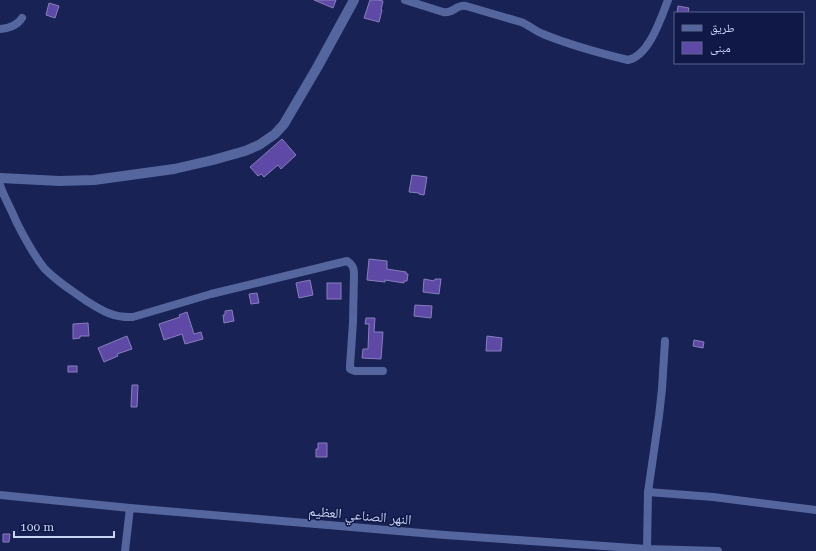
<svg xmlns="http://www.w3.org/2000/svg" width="816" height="551" viewBox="0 0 816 551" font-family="'Roboto Serif','Noto Naskh Arabic',serif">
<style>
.building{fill:#5e49a6;stroke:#887fbc}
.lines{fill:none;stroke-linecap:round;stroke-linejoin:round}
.street{stroke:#55659d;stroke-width:8}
.secondary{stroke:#55659d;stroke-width:10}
.labels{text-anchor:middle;stroke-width:3;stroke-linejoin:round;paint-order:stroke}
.street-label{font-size:14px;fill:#cad5f5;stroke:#101848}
</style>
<rect width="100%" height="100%" fill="#182254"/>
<g class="building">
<path d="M314,0H336L333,8Z"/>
<path d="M370,0H378L383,1L381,10H382L379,22L364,18Z"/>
<path d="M49,3L59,6L55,18L46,15Z"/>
<path d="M678,6L689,8L688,13H677Z"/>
<path d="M282,139L296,155L281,169L278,165L264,177L261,174L258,176L250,167Z"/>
<path d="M412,175L427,177L424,195L419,194V193L409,192Z"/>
<path d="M369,259L387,261V269L406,272V274H408L407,281H404V283L385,280V282L367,280Z"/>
<path d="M424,279L434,281L435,279H441L439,294L423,292Z"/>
<path d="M310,280L313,295L299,298L296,283Z"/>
<rect x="327" y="283" width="14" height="16"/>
<path d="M257,293L259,303L251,304L249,294Z"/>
<path d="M415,305L432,306L431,318L414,316Z"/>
<path d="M232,310L234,321L224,323L223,315H225V311Z"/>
<path d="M187,312L194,334L201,332L203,339L185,344L182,334L164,340L159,324L180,317L179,315Z"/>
<path d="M366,318H375L374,332H383L381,359L362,358L363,349H368L369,324H365Z"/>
<path d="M88,323L89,336H80V338L73,339V324Z"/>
<path d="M127,336L132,349L117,354L118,356L104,362L98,348Z"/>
<path d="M487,336L502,338L501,351H486Z"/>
<path d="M694,340L704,342L703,348L693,346Z"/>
<rect x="68" y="366" width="9" height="6"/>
<path d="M132,385H138L137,407H131Z"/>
<path d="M318,443H327V457H316V449H318Z"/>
<path d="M3,534H10L9,542H3Z"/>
</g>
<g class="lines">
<g class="street">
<path d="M405,0L443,12C454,14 456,4 466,6L521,22C529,25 535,31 543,34C570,45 599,53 628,60C649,56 661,18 668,0"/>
<path d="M0,29C9,28 17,26 22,18"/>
<path d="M0,185C4,197 11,209 16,221C24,237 33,254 44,268C56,281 71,290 85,300C101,310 113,318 133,317L211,294L347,261C352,264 354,267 354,273L353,322L350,366V369L355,371H383"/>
<path d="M648,492L713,497L816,510"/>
<path d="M0,495L130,508L445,535L647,549L718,551"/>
<path d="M647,549L648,492L659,416L662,389L665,341"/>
<path d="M125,551L130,508"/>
</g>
<path class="secondary" d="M0,178L60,181L94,180L174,169L213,160L245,151L259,145L275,134L284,124L318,66L354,0"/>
</g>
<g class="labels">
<g class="street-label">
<text transform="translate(360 515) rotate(5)" y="5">النهر الصناعي العظيم</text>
</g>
</g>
<rect x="674" y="12" width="130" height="52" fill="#101848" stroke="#5a648d"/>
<rect x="682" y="25" width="20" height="6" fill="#55659d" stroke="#5a648d"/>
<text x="710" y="32" font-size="12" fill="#cad5f5">طريق</text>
<rect x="682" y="42" width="20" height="12" fill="#5e49a6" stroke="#5a648d"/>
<text x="710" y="52" font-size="12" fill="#cad5f5">مبنى</text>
<path d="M14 531v6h100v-6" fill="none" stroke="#cad5f5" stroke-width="2"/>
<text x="20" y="531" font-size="12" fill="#cad5f5" stroke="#101848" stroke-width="3" paint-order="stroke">100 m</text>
</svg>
